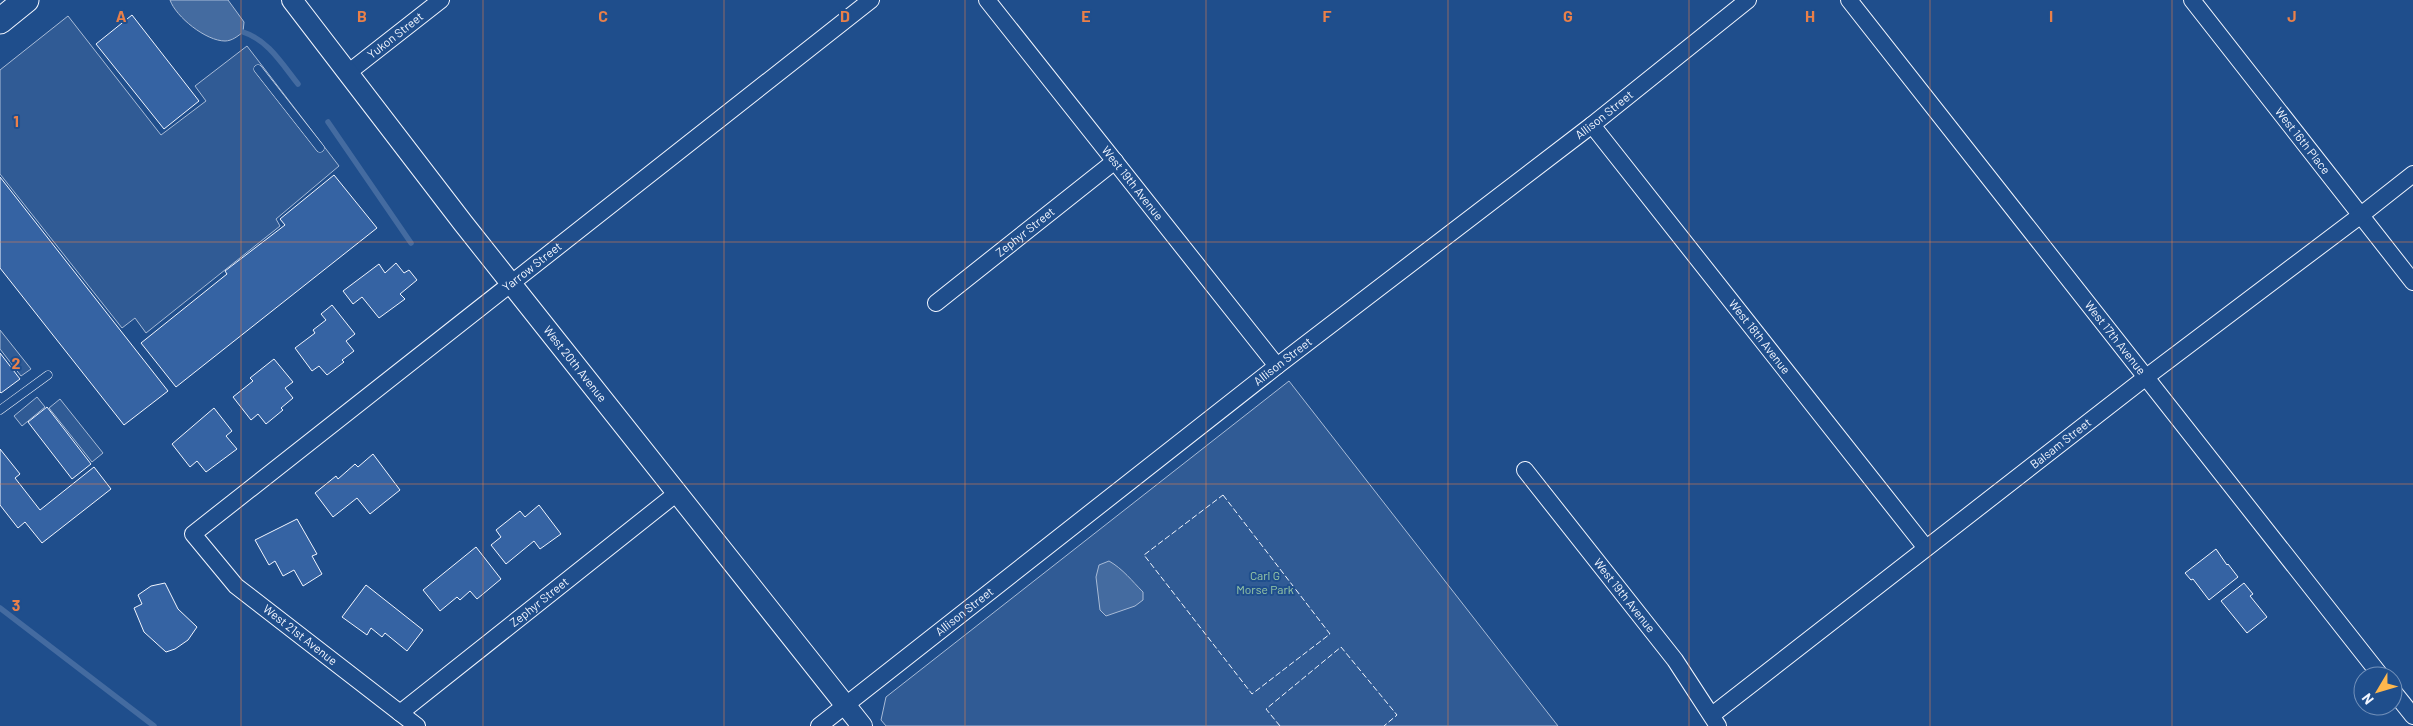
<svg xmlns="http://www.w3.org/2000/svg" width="2413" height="726" viewBox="0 0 2413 726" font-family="Barlow,sans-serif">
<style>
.built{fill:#305b95;stroke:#a8bbd7}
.water{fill:#446ba0;stroke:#a8bbd7}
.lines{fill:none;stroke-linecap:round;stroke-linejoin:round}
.stream{stroke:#446ba0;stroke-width:5.5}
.building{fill:#3563a3;stroke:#f2f6ff}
.service-casing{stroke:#f2f6ff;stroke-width:9}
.minor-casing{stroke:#f2f6ff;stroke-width:18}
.tertiary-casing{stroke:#f2f6ff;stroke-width:22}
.primary-casing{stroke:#f2f6ff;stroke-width:27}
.service{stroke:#1f4e8c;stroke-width:8}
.minor{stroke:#1f4e8c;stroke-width:16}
.tertiary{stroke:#1f4e8c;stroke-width:20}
.primary{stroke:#1f4e8c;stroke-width:25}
.fence{stroke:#f2f6ff;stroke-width:1;stroke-dasharray:6 2.5;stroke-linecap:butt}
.grid{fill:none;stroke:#ea8049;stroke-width:1;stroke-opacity:0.55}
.labels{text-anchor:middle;stroke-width:4;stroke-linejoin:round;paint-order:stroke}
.street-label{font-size:12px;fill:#f2f6ff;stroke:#1f4e8c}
.park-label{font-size:12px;fill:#97c8a6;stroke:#1f4e8c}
.grid-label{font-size:16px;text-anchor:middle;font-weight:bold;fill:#ea8049;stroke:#1f4e8c;stroke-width:4;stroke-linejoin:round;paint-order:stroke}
</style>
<rect width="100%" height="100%" fill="#1f4e8c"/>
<g class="built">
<path d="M68,16L161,135L206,101L195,86L247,46L339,166L276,219L280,226L146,333L135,318L122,328L0,174V70Z"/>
<path d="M0,330L31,369L21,376L0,349Z"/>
<path d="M1289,381L1558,726H886L881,720L886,697Z"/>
<path d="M37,397L45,407L22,426L14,416Z"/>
<path d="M60,399L103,453L92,462L49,408Z"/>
</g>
<g class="water">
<path d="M170,0H228L244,22L243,32C238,36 232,41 225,41C206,41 176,17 170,0Z"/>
<path d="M1109,561C1123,569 1132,581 1143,592V600L1135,606L1106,616L1100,610L1096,577L1099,565Z"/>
</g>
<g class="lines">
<g class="stream">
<path d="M243,32C268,40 282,64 298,84"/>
<path d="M328,122L411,243"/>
<path d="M0,608L154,726"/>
</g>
</g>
<g class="building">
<path d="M132,15L199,101L164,129L96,44Z"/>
<path d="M334,175L377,228L176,387L141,343L227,274L225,271L285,225L280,219Z"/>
<path d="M0,177L168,391L124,425L0,268Z"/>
<path d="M396,263L404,273L409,270L417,280L400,294L405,299L379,318L362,297L353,304L343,291L379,264L385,273Z"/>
<path d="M332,305L355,334L346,341L354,351L342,360L344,362L327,375L319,366L312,371L295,348L315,333L313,330L326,320L321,314Z"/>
<path d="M0,353L20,379L1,393L0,392Z"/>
<path d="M274,359L293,382L285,388L293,398L281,408L283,410L266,424L258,414L251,420L233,397L253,381L250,378Z"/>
<path d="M47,407L91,464L72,479L28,422Z"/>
<path d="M214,408L232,431L226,436L237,449L206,472L197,461L190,467L172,444Z"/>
<path d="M0,449L20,474L15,478L40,510L94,467L111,489L42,543L25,522L18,528L0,505Z"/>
<path d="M373,454L400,490L370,514L357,498L333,517L315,493L336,476L338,479L355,464L358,467Z"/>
<path d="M539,505L561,534L540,549L534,541L506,564L491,545L501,537L496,530L520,511L525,517Z"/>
<path d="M297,519L317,554L312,556L322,574L303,586L294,570L283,576L275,561L269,565L255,540Z"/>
<path d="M476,547L501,579L477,599L470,591L460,600L457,597L440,611L423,590Z"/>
<path d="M2216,549L2227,565L2228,564L2238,577L2209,600L2193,579L2191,580L2185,573Z"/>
<path d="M165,583L178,609L197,627L188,640L175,649L166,652L144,632L134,608L142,604L138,595L151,586Z"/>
<path d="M2244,583L2253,594L2250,596L2267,617L2247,633L2221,601Z"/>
<path d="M366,585L423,630L407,651L385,633L382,637L371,628L367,635L342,617Z"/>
</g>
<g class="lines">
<defs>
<g id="service">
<path d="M258,69L320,148"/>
<path d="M0,410L48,375"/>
</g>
<g id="minor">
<path id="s1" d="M987,0L1277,366"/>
<path id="s2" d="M1849,0L2381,676"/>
<path id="s3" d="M2192,0L2413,282"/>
<path id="s4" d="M349,72L441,0"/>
<path id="s5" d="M1592,125L1926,548"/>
<path id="s6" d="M936,303L1115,161"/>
<path id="s7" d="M1525,470L1675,660L1718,726"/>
<path d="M2393,691L2413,716"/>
<path id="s8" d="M400,713L677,493"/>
<path id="s9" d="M1712,715L2145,378L2361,215L2413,174"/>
<path id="s10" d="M417,726L236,586L193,534L871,0"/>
<path id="s11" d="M819,726L1277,366L1592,125L1748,0"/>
</g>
<g id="tertiary">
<path id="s12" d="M292,0L463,223L862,726"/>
</g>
<path id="primary" d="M0,21L26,0"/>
</defs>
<use href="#service" class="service-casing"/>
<use href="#minor" class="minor-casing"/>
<use href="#tertiary" class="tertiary-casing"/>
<use href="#primary" class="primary-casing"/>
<use href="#service" class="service"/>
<use href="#minor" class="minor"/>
<use href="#tertiary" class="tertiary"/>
<use href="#primary" class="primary"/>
<g class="fence">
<path d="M1223,495L1330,634L1252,694L1144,555Z"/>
<path d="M1280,726L1266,709L1341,647L1397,715L1384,726"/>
</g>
</g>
<path class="grid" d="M241,0V726M483,0V726M724,0V726M965,0V726M1206,0V726M1448,0V726M1689,0V726M1930,0V726M2172,0V726M0,242H2413M0,484H2413"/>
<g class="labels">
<g class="street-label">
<text dy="4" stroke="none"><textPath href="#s4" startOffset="59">Yukon Street</textPath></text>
<text dy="4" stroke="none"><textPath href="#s11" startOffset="995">Allison Street</textPath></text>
<text dy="4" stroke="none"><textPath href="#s3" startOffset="179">West 16th Place</textPath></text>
<text dy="4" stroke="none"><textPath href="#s1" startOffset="234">West 19th Avenue</textPath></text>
<text dy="4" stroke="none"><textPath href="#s6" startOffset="114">Zephyr Street</textPath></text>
<text dy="4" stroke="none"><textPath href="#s10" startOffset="728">Yarrow Street</textPath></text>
<text dy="4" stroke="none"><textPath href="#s5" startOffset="270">West 18th Avenue</textPath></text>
<text dy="4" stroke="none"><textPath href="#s2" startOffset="430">West 17th Avenue</textPath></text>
<text dy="4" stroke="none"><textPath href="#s11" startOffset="590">Allison Street</textPath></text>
<text dy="4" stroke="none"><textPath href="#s12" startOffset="461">West 20th Avenue</textPath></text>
<text dy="4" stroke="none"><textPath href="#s9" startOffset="442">Balsam Street</textPath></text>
<text dy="4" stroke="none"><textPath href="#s7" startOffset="160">West 19th Avenue</textPath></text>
<text dy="4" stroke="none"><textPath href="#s8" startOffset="178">Zephyr Street</textPath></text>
<text dy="4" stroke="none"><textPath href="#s11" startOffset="185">Allison Street</textPath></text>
<text transform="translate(300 635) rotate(38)" y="4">West 21st Avenue</text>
</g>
<g class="park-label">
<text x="1265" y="580">Carl G<tspan x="1265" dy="14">Morse Park</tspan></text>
</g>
</g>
<g class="grid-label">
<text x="121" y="22">A</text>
<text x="362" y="22">B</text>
<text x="603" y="22">C</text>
<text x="845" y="22">D</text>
<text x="1086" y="22">E</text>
<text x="1327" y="22">F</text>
<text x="1568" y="22">G</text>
<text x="1810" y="22">H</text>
<text x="2051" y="22">I</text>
<text x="2292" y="22">J</text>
<text x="16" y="127">1</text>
<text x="16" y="369">2</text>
<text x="16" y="611">3</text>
</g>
<g transform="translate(2378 691) rotate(232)"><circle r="24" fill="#1f4e8c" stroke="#7391ba"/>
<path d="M0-4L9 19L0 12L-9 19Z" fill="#ffb74d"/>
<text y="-8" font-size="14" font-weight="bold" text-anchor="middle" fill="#f2f6ff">N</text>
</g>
</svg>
